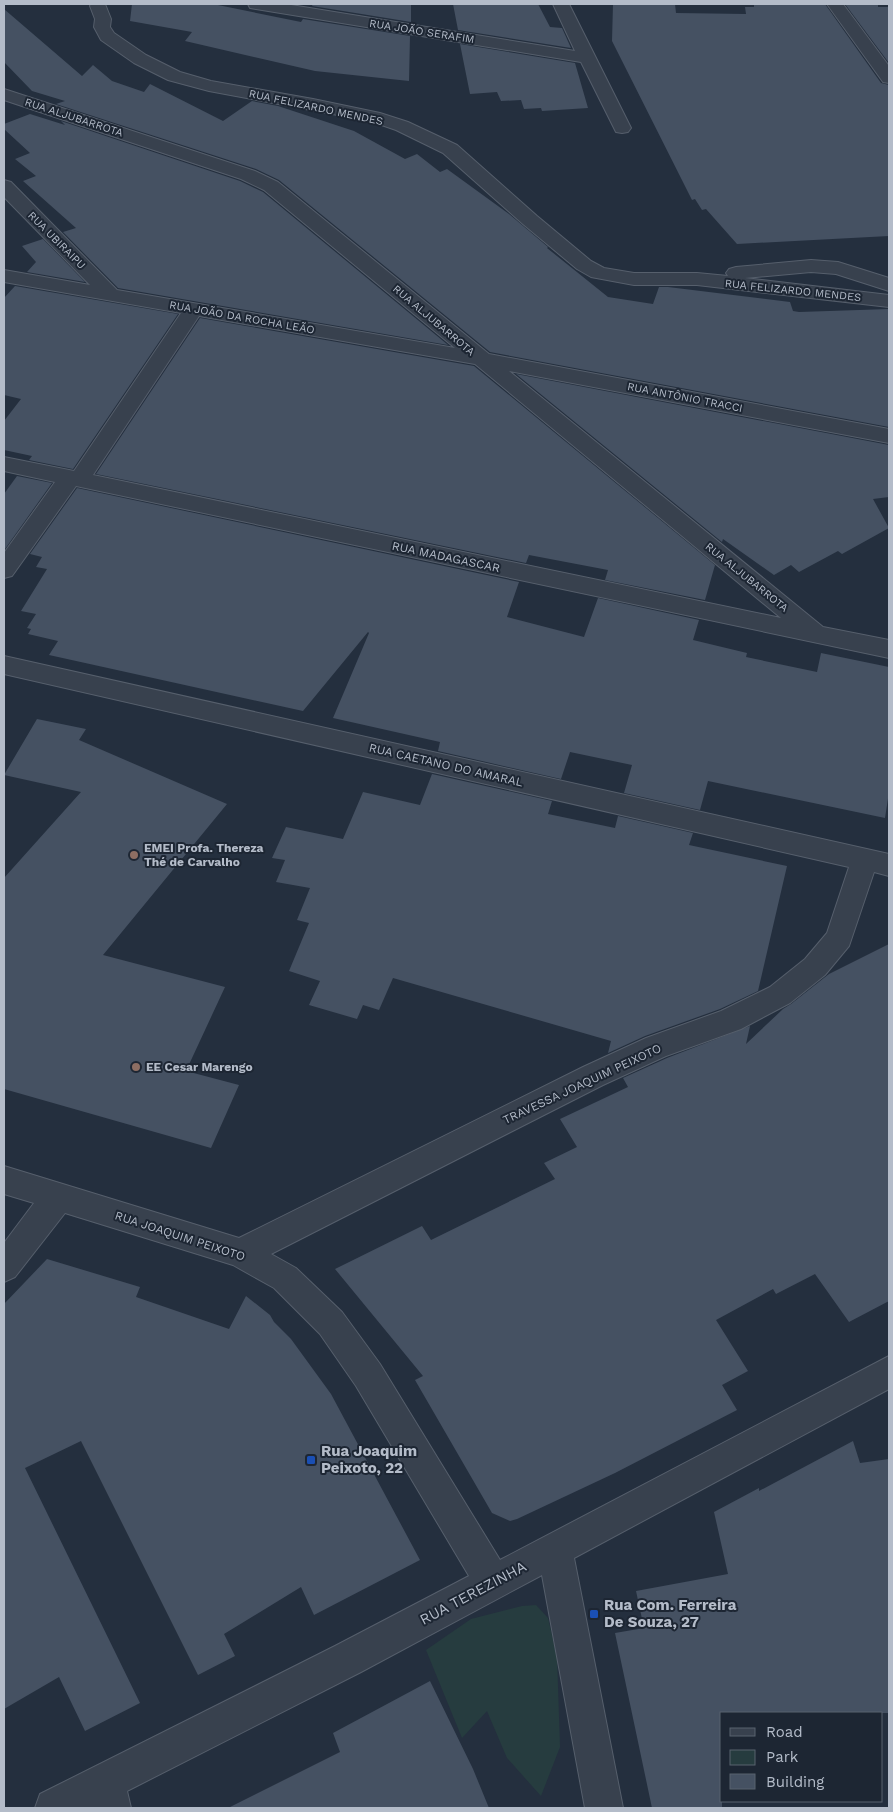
<svg xmlns="http://www.w3.org/2000/svg" width="893" height="1812" viewBox="0 0 893 1812" font-family="'Work Sans',sans-serif">
<style>
.green{fill:#263c3f}
.building{fill:#455162}
.lines{fill:none;stroke-linecap:round;stroke-linejoin:round}
.minor-casing{stroke:#565f6c;stroke-width:2}
.minor{fill:#38414e;fill-rule:evenodd}
.education-dot{fill:#8d6e63;stroke:#1d2633;stroke-width:2}
.transit-dot{fill:#1a4fb4;stroke:#1d2633;stroke-width:2}
.labels{text-anchor:middle;stroke-width:4;stroke-linejoin:round;paint-order:stroke}
.far-street-label{font-size:11px;fill:#b4bcc9;stroke:#1d2633}
.street-label{font-size:12px;fill:#b4bcc9;stroke:#1d2633}
.poi-label{font-size:12px;font-weight:bold;fill:#b4bcc9;stroke:#1d2633;text-anchor:start}
.near-poi-label{font-size:15px;font-weight:bold;fill:#b4bcc9;stroke:#1d2633;text-anchor:start}
.near-street-label{font-size:15px;fill:#b4bcc9;stroke:#1d2633}
</style>
<rect width="100%" height="100%" fill="#242f3e"/>
<path class="green" d="M536,1605L548,1618L557,1657L560,1747L541,1796L507,1758L487,1711L462,1738L426,1650L471,1619L522,1606Z"/>
<g class="building">
<path d="M132,4H213L301,22L303,19L410,36L409,81L315,71L185,41L192,32L130,21Z"/>
<path d="M313,4H411V22L312,6Z"/>
<path d="M453,4H538L550,27L562,28L571,48L458,30Z"/>
<path d="M613,4H675L676,13L746,14L745,7H754V4H825L881,83L889,85V236L737,244L706,209L702,210L695,199L692,200L612,41Z"/>
<path d="M845,4H878V7H889V63Z"/>
<path d="M4,9L82,76L93,65L112,81L144,92L150,84L223,121L252,101L278,106L354,131L405,159L417,154L440,172L447,169L509,214L548,247L547,248L608,297L653,304L659,287H668L790,302L793,311L799,312L889,309V427L490,352L279,180L256,169L56,104L65,101L32,91L4,62Z"/>
<path d="M460,44L575,63L588,108L542,111L541,108L524,109L521,100L501,101L497,92L470,94Z"/>
<path d="M30,114L65,125L61,121L240,181L263,192L448,345L118,288L63,232L76,228L23,181L36,176L15,159L30,153L4,129V124Z"/>
<path d="M43,239L85,282L27,272L36,262L22,246Z"/>
<path d="M15,286L178,314L73,469L29,460L32,456L4,450V421L21,399L4,395V298Z"/>
<path d="M200,318L474,366L715,565L705,600L605,580L608,570L529,555L526,563L96,474Z"/>
<path d="M516,374L889,445V497L873,499L889,528L842,554L838,551L799,572L791,565L774,575L723,539L722,542Z"/>
<path d="M17,476L52,483L5,549L4,494Z"/>
<path d="M77,488L519,582L507,617L584,637L598,598L699,620L693,640L747,653L746,657L817,672L821,653L889,667V792L885,818L708,781L700,810L624,793L632,765L570,752L561,779L438,751L440,742L333,718L369,633L368,632L303,711L49,655L58,641L28,634L31,629L27,628L36,614L21,611L47,569L36,567L42,557L30,554Z"/>
<path d="M37,719L86,729L79,740L227,804L103,955L225,987L186,1071L239,1085L211,1148L4,1089V878L81,792L4,775Z"/>
<path d="M432,774L552,801L548,814L615,828L618,816L693,833L689,845L787,866L758,991L720,1009L645,1036L608,1053L611,1041L393,978L379,1010L363,1005L357,1019L309,1005L320,981L289,971L309,923L297,920L310,888L276,882L285,860L272,858L286,827L343,839L363,792L420,805Z"/>
<path d="M889,944V1301L849,1322L815,1274L776,1294L773,1289L716,1320L748,1371L722,1385L737,1410L615,1473L517,1519L510,1521L492,1513L415,1380L423,1376L335,1269L422,1226L431,1240L555,1179L544,1163L577,1147L560,1119L628,1087L623,1078L667,1058L750,1026L746,1044L783,1009L791,1004L829,974Z"/>
<path d="M47,1259L140,1287L136,1297L229,1329L246,1296L270,1315L274,1322L291,1339L331,1394L420,1560L314,1615L301,1587L224,1634L235,1656L198,1675L81,1441L25,1468L140,1703L85,1731L59,1677L4,1709V1304Z"/>
<path d="M853,1441L860,1463L889,1459V1713H722V1808H652L615,1633L644,1628L636,1591L728,1574L714,1512L759,1488V1491Z"/>
<path d="M430,1681L473,1769L489,1808H228L340,1752L333,1733Z"/>
</g>
<g class="lines">
<defs>
<g id="minor">
<path d="M91,4H105L111,19L110,27L114,33L146,55L180,72L211,81L313,99L380,113L408,122L457,145L537,216L591,261L604,268L634,273H697L728,276L726,273L729,269L736,267L811,260L838,262L889,278V291L836,274L811,272L745,278L889,295V307L697,285H634L591,277L577,269L523,224L443,153L396,130L370,121L209,91L168,80L134,63L101,40L94,27L95,19L90,6Z"/>
<path d="M248,4H285L575,51L553,4H569L631,128L628,132L622,133L616,132L581,62L256,9L250,8Z"/>
<path d="M827,4H843L889,66V83L883,82Z"/>
<path d="M4,89L255,171L278,182L489,354L889,429V443L509,371L823,627L889,640V658L76,486L12,576L4,578V553L55,482L4,471V457L74,471L181,313L4,282V270L90,285L4,197V180L11,182L117,290L455,348L264,190L241,179L4,100ZM199,316L475,364L781,618L93,475Z"/>
<path d="M4,656L889,854V876L874,872L849,946L825,975L790,1003L741,1029L666,1056L603,1085L271,1254L296,1268L342,1312L380,1364L500,1560L889,1356V1389L574,1558L623,1808H585L542,1575L361,1672L127,1791L131,1808H35L40,1794L335,1646L469,1576L356,1386L320,1334L274,1288L233,1265L65,1213L15,1277L4,1282V1243L34,1203L4,1194V1166L239,1238L583,1067L646,1038L721,1011L770,987L805,959L827,933L849,867L4,674Z"/>
</g>
</defs>
<use href="#minor" class="minor-casing"/>
<use href="#minor" class="minor"/>
</g>
<g class="education-dot">
<circle cx="134" cy="855" r="5"/>
<circle cx="136" cy="1067" r="5"/>
</g>
<g class="transit-dot">
<rect x="306" y="1455" width="10" height="10" rx="2.5"/>
<rect x="589" y="1609" width="10" height="10" rx="2.5"/>
</g>
<g class="labels">
<g class="far-street-label">
<text transform="translate(422 31) rotate(9)" y="4">RUA JOÃO SERAFIM</text>
<text transform="translate(316 107) rotate(12)" y="4">RUA FELIZARDO MENDES</text>
<text transform="translate(74 117) rotate(18)" y="4">RUA ALJUBARROTA</text>
<text transform="translate(57 240) rotate(45)" y="4">RUA UBIRAIPU</text>
<text transform="translate(793 290) rotate(6)" y="4">RUA FELIZARDO MENDES</text>
<text transform="translate(242 317) rotate(10)" y="4">RUA JOÃO DA ROCHA LEÃO</text>
<text transform="translate(434 320) rotate(40)" y="4">RUA ALJUBARROTA</text>
<text transform="translate(685 397) rotate(11)" y="4">RUA ANTÔNIO TRACCI</text>
<text transform="translate(747 577) rotate(39)" y="4">RUA ALJUBARROTA</text>
</g>
<g class="street-label">
<text transform="translate(446 557) rotate(12)" y="4">RUA MADAGASCAR</text>
<text transform="translate(446 765) rotate(13)" y="4">RUA CAETANO DO AMARAL</text>
<text transform="translate(582 1084) rotate(-25)" y="4">TRAVESSA JOAQUIM PEIXOTO</text>
<text transform="translate(180 1236) rotate(18)" y="4">RUA JOAQUIM PEIXOTO</text>
</g>
<g class="poi-label">
<text x="144" y="852">EMEI Profa. Thereza<tspan x="144" dy="14">Thé de Carvalho</tspan></text>
<text x="146" y="1071">EE Cesar Marengo</text>
</g>
<g class="near-poi-label">
<text x="321" y="1456">Rua Joaquim<tspan x="321" dy="17">Peixoto, 22</tspan></text>
<text x="604" y="1610">Rua Com. Ferreira<tspan x="604" dy="17">De Souza, 27</tspan></text>
</g>
<g class="near-street-label">
<text transform="translate(473 1593) rotate(-28)" y="5">RUA TEREZINHA</text>
</g>
</g>
<rect width="893" height="1812" fill="none" stroke="#b4bcc9" stroke-width="10"/>
<rect x="720" y="1712" width="162" height="90" fill="#1d2633" stroke="#59626f"/>
<rect x="730" y="1728" width="25" height="8" fill="#38414e" stroke="#59626f"/>
<text x="766" y="1737" font-size="15" fill="#b4bcc9">Road</text>
<rect x="730" y="1750" width="25" height="15" fill="#263c3f" stroke="#59626f"/>
<text x="766" y="1762" font-size="15" fill="#b4bcc9">Park</text>
<rect x="730" y="1774" width="25" height="15" fill="#455162" stroke="#59626f"/>
<text x="766" y="1787" font-size="15" fill="#b4bcc9">Building</text>
</svg>
